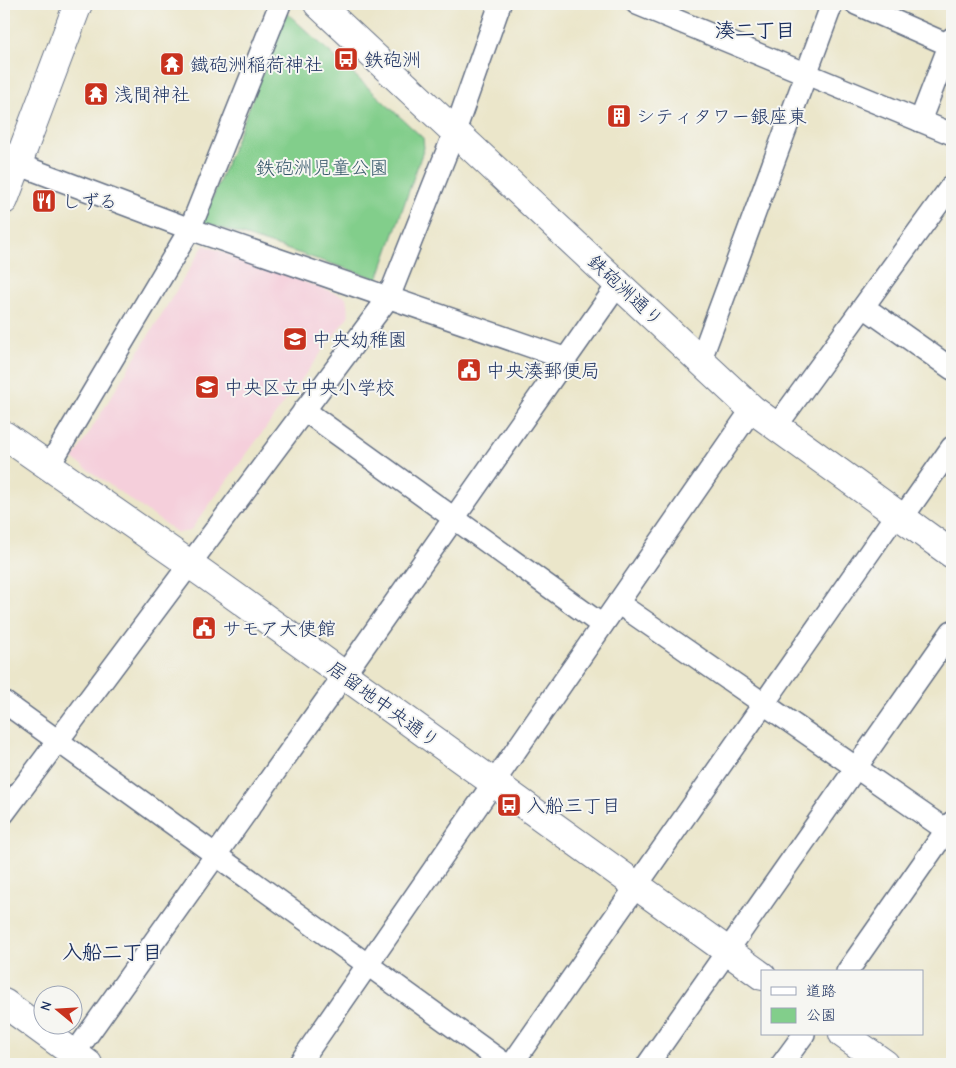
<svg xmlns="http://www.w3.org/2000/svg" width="956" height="1068" viewBox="0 0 956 1068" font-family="'Comic Neue','Klee One',sans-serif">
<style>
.built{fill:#f5cfdb}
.green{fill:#82ce8b;stroke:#4e7e74}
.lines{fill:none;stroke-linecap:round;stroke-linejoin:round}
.minor-casing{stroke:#646f84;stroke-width:24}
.tertiary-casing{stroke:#646f84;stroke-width:30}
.minor{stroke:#fff;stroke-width:21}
.tertiary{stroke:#fff;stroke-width:28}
.labels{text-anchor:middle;stroke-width:4;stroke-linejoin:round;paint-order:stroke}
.poi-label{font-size:19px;fill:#1b2f5e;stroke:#f6f6f2;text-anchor:start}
.park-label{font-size:19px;fill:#355769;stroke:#f6f6f2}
.street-label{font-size:19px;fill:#1b2f5e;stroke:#f6f6f2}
.neighbourhood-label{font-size:20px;font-weight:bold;fill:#1b2f5e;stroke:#f6f6f2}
</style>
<rect width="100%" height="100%" fill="#f6f6f2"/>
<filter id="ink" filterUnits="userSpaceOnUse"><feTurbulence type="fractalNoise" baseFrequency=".02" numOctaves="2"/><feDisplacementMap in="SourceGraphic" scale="10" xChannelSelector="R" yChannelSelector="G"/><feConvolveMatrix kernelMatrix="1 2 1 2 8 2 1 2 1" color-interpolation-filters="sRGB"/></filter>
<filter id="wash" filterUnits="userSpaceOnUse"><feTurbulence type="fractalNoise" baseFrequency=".0096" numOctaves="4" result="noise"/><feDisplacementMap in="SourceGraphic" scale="20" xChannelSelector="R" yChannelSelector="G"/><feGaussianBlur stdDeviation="1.12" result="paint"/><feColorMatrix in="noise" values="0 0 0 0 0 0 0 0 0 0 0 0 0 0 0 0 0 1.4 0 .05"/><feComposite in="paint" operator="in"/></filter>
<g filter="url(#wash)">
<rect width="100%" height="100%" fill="#ebe6ca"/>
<path class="built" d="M204,245L346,297L349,315L190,531L178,533L73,459Z"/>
<path class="green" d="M287,13L423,138L424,148L378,279L203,222Z"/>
</g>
<g filter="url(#ink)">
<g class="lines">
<defs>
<g id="minor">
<path d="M637,4L952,134"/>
<path d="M856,4L949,45"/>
<path d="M920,121L952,38"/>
<path d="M4,159L190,229L564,358"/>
<path d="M864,307L952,369"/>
<path d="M701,359L832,4"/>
<path d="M304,410L602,625"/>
<path d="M775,428L952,185"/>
<path d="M49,466L190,229L280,4"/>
<path d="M903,517L952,447"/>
<path d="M618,603L952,834"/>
<path d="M4,702L505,1064"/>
<path d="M4,813L389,297L455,131L500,4"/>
<path d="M847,972L952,822"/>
<path d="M67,1064L344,675L619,283"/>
<path d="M299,1064L752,409"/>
<path d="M512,1064L897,513"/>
<path d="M648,1064L952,631"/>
<path d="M782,1064L804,1034"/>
</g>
<g id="tertiary">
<path d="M318,4L752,409L952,554"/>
<path d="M4,200L78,4"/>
<path d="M4,435L204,574L762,976"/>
<path d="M4,1003L88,1064"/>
<path d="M843,1034L885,1064"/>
</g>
</defs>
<use href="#minor" class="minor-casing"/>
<use href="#tertiary" class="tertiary-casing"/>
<use href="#minor" class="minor"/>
<use href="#tertiary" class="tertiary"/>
</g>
</g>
<defs>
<symbol id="bus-square" viewBox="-11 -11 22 22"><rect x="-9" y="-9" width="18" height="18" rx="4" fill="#c8321e" stroke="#f6f6f2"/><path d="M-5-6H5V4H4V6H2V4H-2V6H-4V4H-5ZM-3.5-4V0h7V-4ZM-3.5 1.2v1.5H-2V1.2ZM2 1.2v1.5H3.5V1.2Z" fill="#fff"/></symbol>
<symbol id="temple-square" viewBox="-11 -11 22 22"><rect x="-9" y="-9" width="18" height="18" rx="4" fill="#c8321e" stroke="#f6f6f2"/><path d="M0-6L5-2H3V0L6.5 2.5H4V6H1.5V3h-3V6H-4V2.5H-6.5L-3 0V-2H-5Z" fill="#fff"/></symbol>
<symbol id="building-square" viewBox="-11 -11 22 22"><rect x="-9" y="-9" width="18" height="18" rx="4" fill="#c8321e" stroke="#f6f6f2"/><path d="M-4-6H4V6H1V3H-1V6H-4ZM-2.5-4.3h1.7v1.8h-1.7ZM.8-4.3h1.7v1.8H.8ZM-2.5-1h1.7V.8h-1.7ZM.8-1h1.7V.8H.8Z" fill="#fff"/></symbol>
<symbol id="restaurant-square" viewBox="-11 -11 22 22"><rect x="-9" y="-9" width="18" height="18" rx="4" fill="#c8321e" stroke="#f6f6f2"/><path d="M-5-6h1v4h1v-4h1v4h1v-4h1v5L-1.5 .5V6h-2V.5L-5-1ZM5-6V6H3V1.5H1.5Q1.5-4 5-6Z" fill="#fff"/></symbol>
<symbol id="school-square" viewBox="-11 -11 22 22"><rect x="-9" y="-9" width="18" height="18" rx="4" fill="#c8321e" stroke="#f6f6f2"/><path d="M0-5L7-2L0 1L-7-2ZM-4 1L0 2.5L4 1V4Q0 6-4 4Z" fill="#fff"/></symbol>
<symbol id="civic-square" viewBox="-11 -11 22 22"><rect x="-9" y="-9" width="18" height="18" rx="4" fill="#c8321e" stroke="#f6f6f2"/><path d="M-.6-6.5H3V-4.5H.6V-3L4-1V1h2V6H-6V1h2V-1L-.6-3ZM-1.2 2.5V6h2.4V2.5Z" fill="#fff"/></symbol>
</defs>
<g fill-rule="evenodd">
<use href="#bus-square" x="332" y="45" width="28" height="28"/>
<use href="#temple-square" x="158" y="50" width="28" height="28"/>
<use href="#temple-square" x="82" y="80" width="28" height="28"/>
<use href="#building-square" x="605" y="102" width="28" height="28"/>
<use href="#restaurant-square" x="30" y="187" width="28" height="28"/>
<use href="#school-square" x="281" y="325" width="28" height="28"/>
<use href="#civic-square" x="455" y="356" width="28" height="28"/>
<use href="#school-square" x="193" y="373" width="28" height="28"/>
<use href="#civic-square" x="190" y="614" width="28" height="28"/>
<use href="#bus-square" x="495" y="791" width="28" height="28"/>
</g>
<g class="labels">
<g class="poi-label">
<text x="364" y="66">鉄砲洲</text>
<text x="190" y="71">鐡砲洲稲荷神社</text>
<text x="114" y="101">浅間神社</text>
<text x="636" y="123">シティタワー銀座東</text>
<text x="62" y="208">しずる</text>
<text x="312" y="346">中央幼稚園</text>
<text x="486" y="377">中央湊郵便局</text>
<text x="224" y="394">中央区立中央小学校</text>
<text x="222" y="635">サモア大使館</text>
<text x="526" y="812">入船三丁目</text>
</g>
<g class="park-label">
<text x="322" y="174">鉄砲洲児童公園</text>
</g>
<g class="street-label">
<text transform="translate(626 290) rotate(43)" y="7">鉄砲洲通り</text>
<text transform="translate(384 704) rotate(36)" y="7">居留地中央通り</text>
</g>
<g class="neighbourhood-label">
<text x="755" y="37">湊二丁目</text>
<text x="112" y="959">入船二丁目</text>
</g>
</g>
<rect width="956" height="1068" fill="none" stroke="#f6f6f2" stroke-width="20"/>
<rect x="761" y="970" width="162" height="65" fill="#f6f6f2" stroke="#9ea6b7"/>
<rect x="771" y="987" width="25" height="8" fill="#ffffff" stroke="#9ea6b7"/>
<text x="806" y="996" font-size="15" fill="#1b2f5e">道路</text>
<rect x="771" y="1008" width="25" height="15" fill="#82ce8b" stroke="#9ea6b7"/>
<text x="806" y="1020" font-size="15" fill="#1b2f5e">公園</text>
<g transform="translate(58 1010) rotate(288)"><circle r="24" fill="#f6f6f2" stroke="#9ea6b7"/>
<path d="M0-4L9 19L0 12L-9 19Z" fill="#c8321e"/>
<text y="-8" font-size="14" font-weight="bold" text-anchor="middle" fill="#1b2f5e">N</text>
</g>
</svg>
